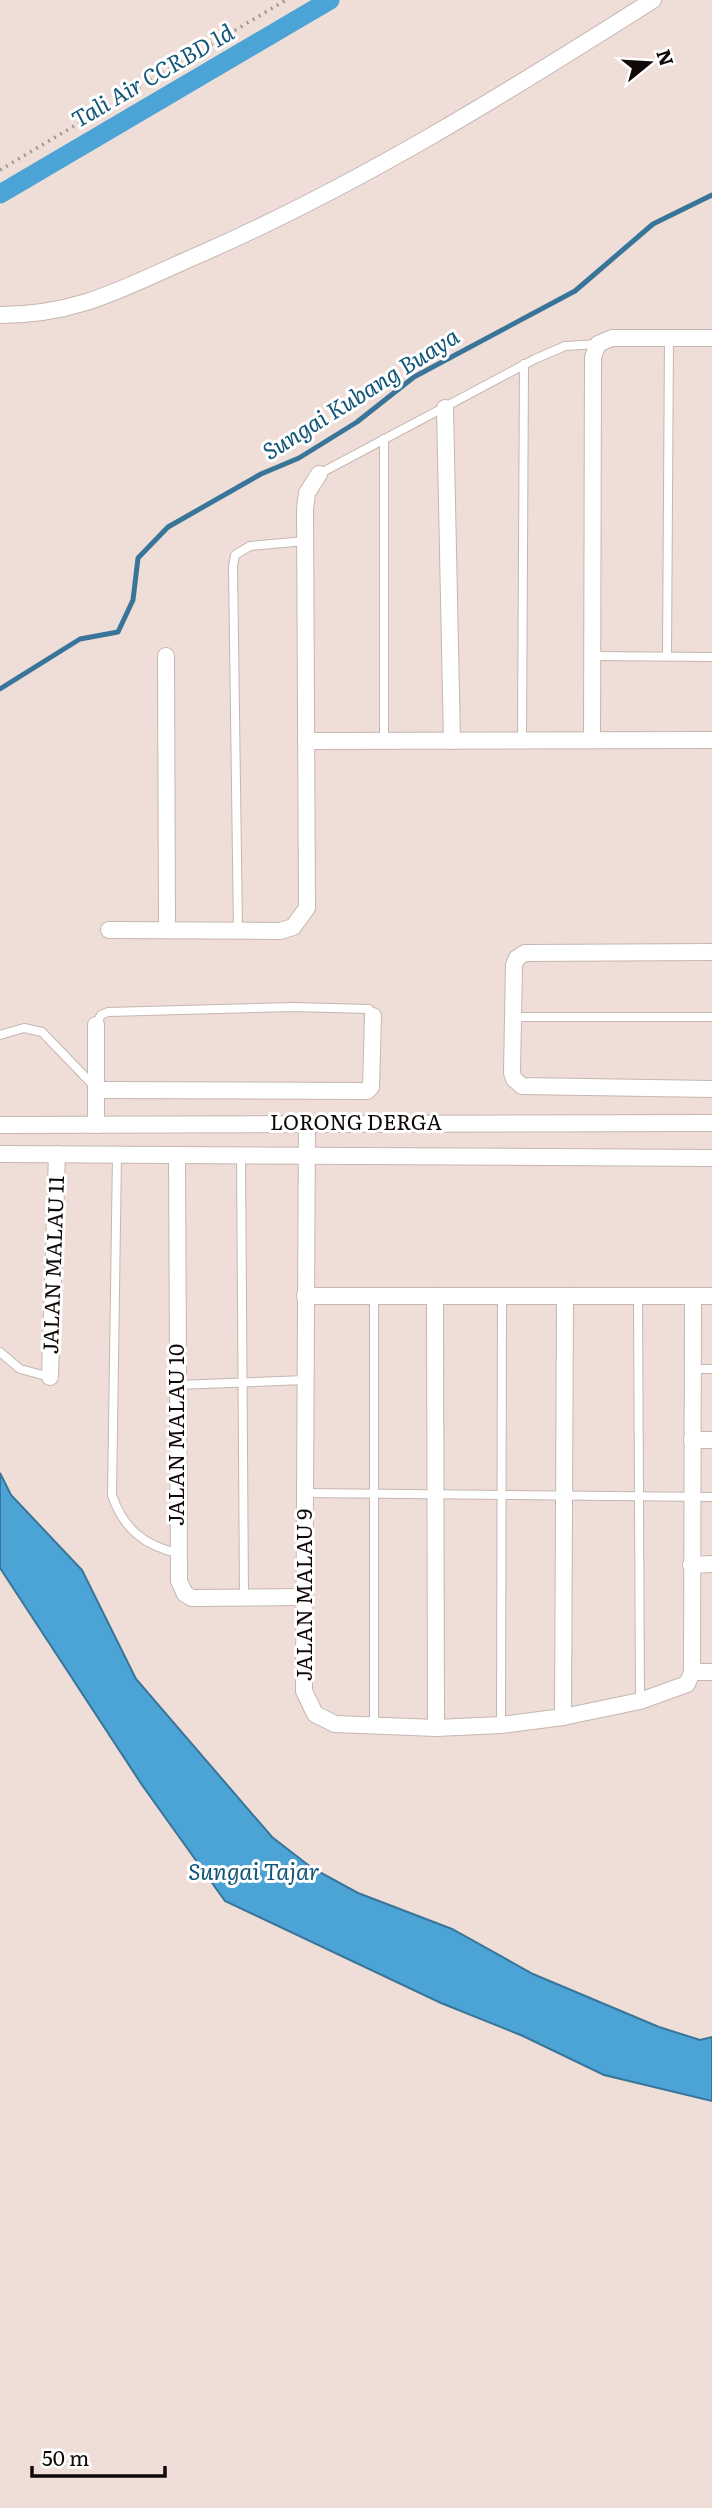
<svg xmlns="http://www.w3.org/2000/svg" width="712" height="2508" viewBox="0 0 712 2508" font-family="Literata,serif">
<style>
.water{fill:#4ba3d6;stroke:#397598;stroke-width:2}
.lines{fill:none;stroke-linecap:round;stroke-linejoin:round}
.stream{stroke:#397598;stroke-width:5}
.canal{stroke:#4ba3d6;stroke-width:19}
.service-casing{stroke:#c6b6b0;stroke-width:10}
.minor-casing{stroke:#c6b6b0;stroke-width:18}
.path{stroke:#a39691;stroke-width:3.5;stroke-dasharray:2 5;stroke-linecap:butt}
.service{stroke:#fff;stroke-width:8}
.minor{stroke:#fff;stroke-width:16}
.labels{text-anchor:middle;stroke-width:6;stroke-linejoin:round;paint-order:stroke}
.street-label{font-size:21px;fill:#0f0a08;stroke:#fff}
.water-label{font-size:23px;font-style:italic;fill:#115578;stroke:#fff}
</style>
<rect width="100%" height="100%" fill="#efded8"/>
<path class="water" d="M0,1473L11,1495L82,1570L136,1679L272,1837L312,1868L358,1893L452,1929L533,1974L659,2027L700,2040L712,2037V2101L604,2075L523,2036L441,2003L225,1901L142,1785L0,1568Z"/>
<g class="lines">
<path class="stream" d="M0,689L80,639L118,632L133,600L138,558L168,527L261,474L299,458L357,422L414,377L575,291L653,224L712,195"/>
<path class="canal" d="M0,194L330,0"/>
<defs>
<g id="service">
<path d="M319,474L535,359L565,346L598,344"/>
<path d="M667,655L669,338"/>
<path d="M593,656L712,657"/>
<path d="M384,741V439"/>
<path d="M522,741L524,364"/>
<path d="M238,931L233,566L235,555L250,546L305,541"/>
<path d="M512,1017H712"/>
<path d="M96,1025L101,1015L108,1012L293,1007L369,1009L373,1016"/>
<path d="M0,1035L24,1028L42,1032L94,1086"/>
<path d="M117,1155L112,1495C123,1528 144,1546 178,1553"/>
<path d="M241,1155L244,1598"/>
<path d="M638,1296L640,1701"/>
<path d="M0,1352L20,1369L50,1377"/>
<path d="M692,1369H712"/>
<path d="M177,1385L305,1380"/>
<path d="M305,1493L712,1497"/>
<path d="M501,1725L502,1296"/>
<path d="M374,1726V1296"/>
</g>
<g id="minor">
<path d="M0,315C79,315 125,287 196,256C357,186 505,94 653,0"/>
<path d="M445,408L452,741"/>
<path d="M166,656L167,929"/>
<path d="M592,740L593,357L598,344L612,338H712"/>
<path d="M306,741L712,740"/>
<path d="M109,930L280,931L293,927L307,908L305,509L307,493L319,474"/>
<path d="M712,952L525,953L517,958L514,965L512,1073L514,1079L522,1086L712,1089"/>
<path d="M96,1025V1125"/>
<path d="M97,1090L367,1091L371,1087L373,1016"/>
<path d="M307,1122L304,1691L315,1714L335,1724L436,1728L501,1725L563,1717L640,1701L687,1684L692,1672L693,1296"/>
<path d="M0,1125L712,1123"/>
<path d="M0,1154L712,1158"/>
<path d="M177,1155L179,1581L185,1594L192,1598L304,1597"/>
<path d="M305,1296H712"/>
<path d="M435,1296L436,1728"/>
<path d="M50,1377L57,1154"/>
<path d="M692,1440H712"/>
<path d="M691,1565L712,1564"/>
<path d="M692,1672H712"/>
<path d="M563,1717L565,1296"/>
</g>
</defs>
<use href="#service" class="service-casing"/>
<use href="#minor" class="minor-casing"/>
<path class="path" d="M0,170L286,0"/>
<use href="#service" class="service"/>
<use href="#minor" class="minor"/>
</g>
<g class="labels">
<g class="street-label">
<text x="356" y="1130">LORONG DERGA</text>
<text transform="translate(54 1265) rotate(-88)" y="7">JALAN MALAU 11</text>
<text transform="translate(177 1435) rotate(-90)" y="7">JALAN MALAU 10</text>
<text transform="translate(305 1595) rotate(-90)" y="7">JALAN MALAU 9</text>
</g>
<g class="water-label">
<text transform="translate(153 76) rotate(-30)" y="8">Tali Air CCRBD 1d</text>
<text transform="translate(361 394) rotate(-32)" y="8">Sungai Kubang Buaya</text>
<text x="254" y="1880">Sungai Tajar</text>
</g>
</g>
<g transform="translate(649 63) rotate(72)" stroke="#ffffff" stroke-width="5" paint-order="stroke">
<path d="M0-5L12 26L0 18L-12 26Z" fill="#0f0a08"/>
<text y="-10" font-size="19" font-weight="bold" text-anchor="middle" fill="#0f0a08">N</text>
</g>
<path d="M32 2466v10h133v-10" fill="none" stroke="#0f0a08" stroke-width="3.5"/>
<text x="42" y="2466" font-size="21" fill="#0f0a08" stroke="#ffffff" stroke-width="5" paint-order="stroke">50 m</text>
</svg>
